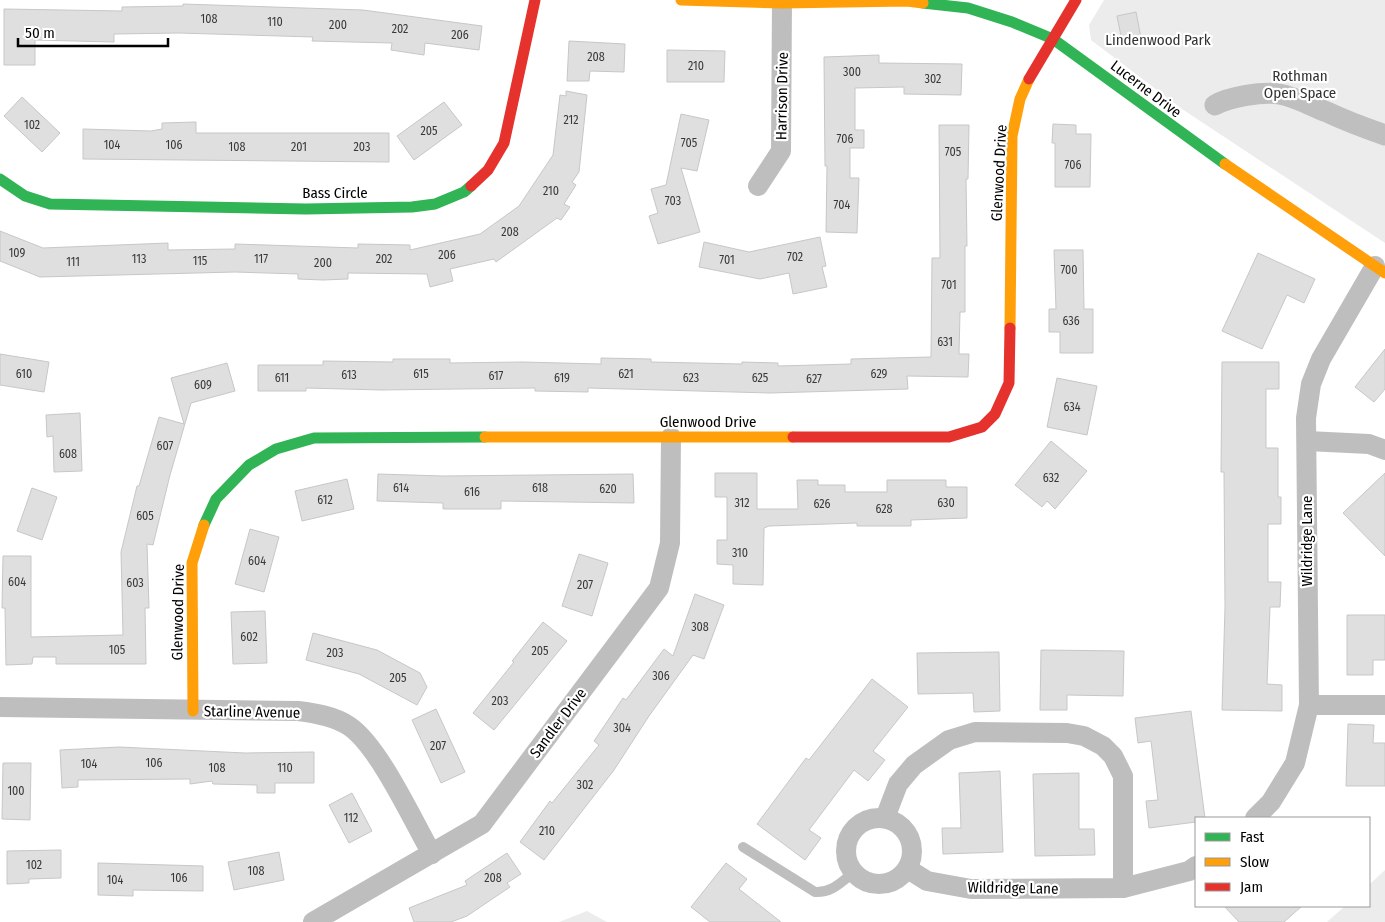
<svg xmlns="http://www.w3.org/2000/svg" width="1385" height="922" viewBox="0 0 1385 922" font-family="'Fira Sans Condensed',sans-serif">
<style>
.green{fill:#ececec}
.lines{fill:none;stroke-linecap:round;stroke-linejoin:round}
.canal{stroke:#bfbfbf;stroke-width:21}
.building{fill:#dfdfdf;stroke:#c7c7c7}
.lane{stroke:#bebebe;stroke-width:10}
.street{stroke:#bebebe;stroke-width:20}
.fast{stroke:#30b455;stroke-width:11}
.slow{stroke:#ff9f0a;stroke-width:11}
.jam{stroke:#e5322d;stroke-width:11}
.labels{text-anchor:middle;stroke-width:4.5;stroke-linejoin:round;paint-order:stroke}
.number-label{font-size:12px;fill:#383838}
.park-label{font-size:15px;fill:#333;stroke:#fff}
.street-label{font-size:15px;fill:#000;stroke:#fff}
</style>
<rect width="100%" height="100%" fill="#fff"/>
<g class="green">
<path d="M1104,0H1385V243L1182,109L1091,40L1089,25Z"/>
<path d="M1385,870V922H1327L1345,906H1369V885Z"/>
<path d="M587,911L607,922H559Z"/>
</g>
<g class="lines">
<path class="canal" d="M1215,105C1229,97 1263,91 1279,94C1296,97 1311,106 1327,112C1346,121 1365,128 1385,135"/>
</g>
<g class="building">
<path d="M183,4L363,10L482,26L479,50L425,43L424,55L391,50L392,43L312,41L313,37L179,33L114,34V42L35,40V65H4V9L122,11V7L183,6Z"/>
<path d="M1136,12L1141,38L1122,41L1117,16Z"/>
<path d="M569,41L625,44L624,72L590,71L589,81H567Z"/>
<path d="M667,50L725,51L724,82H667Z"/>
<path d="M879,55V63L962,64L961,95L904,94V87L855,88V130H864V148H850V178H859L857,233L826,232L827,166H825L824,57Z"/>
<path d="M566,91L587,95L579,172L572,182L576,185L564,204L570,207L561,220L557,218L496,262L494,259L450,269L453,281L430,287L427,274L348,273V279L323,280L298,279V274L235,272L40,277L0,261V231L43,248L168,243V250L235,249V244L358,248V244L410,245V250L480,234L519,206L553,155L560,95L566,96Z"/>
<path d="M22,97L60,133L42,152L4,116Z"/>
<path d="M444,102L462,125L414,160L397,136Z"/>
<path d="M681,114L709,120L697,171L681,168L700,232L658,244L649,216L658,213L651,189L666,185Z"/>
<path d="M196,122V133H389V162L83,159V129L151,131L162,129V123Z"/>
<path d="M1053,124L1076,125V134H1091L1090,187H1055V143H1052Z"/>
<path d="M939,125H969L968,179H966L967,246H965V312H960L959,354H969L968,377L907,376L908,389L770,393L588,388V392L535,391V388L382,390L306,388V391H258V365H323V361L393,362V359H450V363L522,362L601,364V358L651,359V362L742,364V362L778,363V366L851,364V359L931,357L932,258H940Z"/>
<path d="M820,237L826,266L822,267L827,287L793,294L789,273L760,279L699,267L704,242L749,252Z"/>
<path d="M1054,250H1083L1084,309H1093V353H1060V332H1049V309H1056Z"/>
<path d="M1258,253L1315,279L1304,303L1287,295L1262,349L1222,331Z"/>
<path d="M1385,349V389L1374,402L1355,387Z"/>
<path d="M0,354L49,362L44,392L0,385Z"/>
<path d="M1222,362H1279V389H1266V448H1278V497H1281V524H1268V582H1281L1280,607H1270L1267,684L1282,685V711L1222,710L1225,607L1224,472H1221Z"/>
<path d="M227,363L235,391L191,403L170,475L153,545L147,544L149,608H145L146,664H56V657H33L32,664L6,665L5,608H2L3,556H31V637L123,635L121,552L137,486H139L159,417L184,424L171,378Z"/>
<path d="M1057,378L1097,386L1087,435L1047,427Z"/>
<path d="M80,413L82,471L54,472L53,436L47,437L46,415Z"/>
<path d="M1051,441L1087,471L1055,509L1047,501L1042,507L1015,485Z"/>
<path d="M715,473H757V509H798L797,480H818V485H845V492H887V480H946V487H967V518L911,520V526H857V523L769,526L764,528L763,585L733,584V565L717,564V540H727V497H715Z"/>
<path d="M1385,473V556L1343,513Z"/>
<path d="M378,474L443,476L633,474L634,503L501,501V509H443V503L377,501Z"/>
<path d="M347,479L354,509L302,521L295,491Z"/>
<path d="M32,488L57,497L42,540L17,531Z"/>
<path d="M250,529L279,537L264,592L235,584Z"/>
<path d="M579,554L608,563L592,616L562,606Z"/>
<path d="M695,594L724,605L704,659L693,655L649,716L614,770L544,860L520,842L550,801L552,803L599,745L594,741L623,698L626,700L664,649L673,656Z"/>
<path d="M265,611L267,663L233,664L231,612Z"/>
<path d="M1347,615H1385V660H1373V675H1347Z"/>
<path d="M543,622L567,641L494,730L473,713L514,662L512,661Z"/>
<path d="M313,633L377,650L420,673L427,687L417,705L359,674L306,660Z"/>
<path d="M1041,650L1124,651L1123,696L1067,695V710H1040Z"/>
<path d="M999,652L1000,711L974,712L973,693L918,694L917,653Z"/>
<path d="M872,679L908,707L873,751L885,760L868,781L854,770L809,830L821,838L805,860L757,824L806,758L809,760Z"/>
<path d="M436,709L465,772L441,783L412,720Z"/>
<path d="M1191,711L1205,818H1196V822L1149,828L1146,801L1158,800L1151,741L1138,743L1135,718Z"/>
<path d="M1348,724L1374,725L1373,743H1385V786H1346Z"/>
<path d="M119,747L245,753L314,752V783H275V793H257V785L213,784L212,781L190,784V779L78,780V787L62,788L60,750Z"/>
<path d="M3,763H31L30,820L2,819Z"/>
<path d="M1000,771L1003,852L943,854L942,828H961L959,773Z"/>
<path d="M1079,773V829H1094L1095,855L1035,856L1033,774Z"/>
<path d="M352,793L372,831L349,843L329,805Z"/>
<path d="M61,850V878L29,879V883L7,884V851Z"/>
<path d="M279,852L284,880L234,890L228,862Z"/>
<path d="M507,853L521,874L507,883L510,887L467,916L451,922H414L409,908L467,885L465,881Z"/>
<path d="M98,863L203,866V891L133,890V896L98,895Z"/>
<path d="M726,863L747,879L739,889L781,922H710L691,907Z"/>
<path d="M1224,906H1302L1284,922H1239Z"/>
</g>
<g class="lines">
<path class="lane" d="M743,847L815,892C832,893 841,882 853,873"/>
<g class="street">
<path d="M758,186L781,151L782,0"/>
<path d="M1307,441L1369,444L1385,450"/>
<path d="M1309,705H1385"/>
<path d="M0,707L298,711C315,713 334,716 349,726C379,746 413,821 432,854"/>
<circle cx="879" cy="851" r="33"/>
<path d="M885,818L898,784L914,765L949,740L975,732L1067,733L1084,736L1103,746L1113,756L1123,776V888"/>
<path d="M1255,818L1271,802L1295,763L1309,705L1306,418L1311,384L1321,359L1375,266"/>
<path d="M908,869L927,881L971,889L1123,888L1189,871L1196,866"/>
<path d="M313,922L482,824L659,588L670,543L671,437"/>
</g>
<g class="fast">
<path d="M923,3L968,8L1012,22L1053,39L1225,164"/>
<path d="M0,179L25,196L50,204L306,209L412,207L435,204L464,192L471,186"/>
<path d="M204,525L216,499L249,465L276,449L314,438L485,437"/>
</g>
<g class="slow">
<path d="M681,0L782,3L907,1L923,3"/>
<path d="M1225,164L1385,273"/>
<path d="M1010,328L1012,136L1020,99L1029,79"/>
<path d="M485,437H793"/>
<path d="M193,711L192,563L204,525"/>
</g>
<g class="jam">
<path d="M1029,79L1076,0"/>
<path d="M471,186L488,170L504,143L535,0"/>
<path d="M793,437H949L982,427L995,414L1009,383L1010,328"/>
</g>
</g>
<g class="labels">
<g class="number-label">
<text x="209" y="23">108</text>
<text x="275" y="26">110</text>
<text x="338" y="29">200</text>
<text x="400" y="33">202</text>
<text x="460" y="39">206</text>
<text x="596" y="61">208</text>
<text x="696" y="70">210</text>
<text x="852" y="76">300</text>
<text x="933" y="83">302</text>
<text x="571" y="124">212</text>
<text x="32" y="129">102</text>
<text x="429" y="135">205</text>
<text x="845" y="143">706</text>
<text x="689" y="147">705</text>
<text x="112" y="149">104</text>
<text x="174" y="149">106</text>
<text x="237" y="151">108</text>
<text x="299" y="151">201</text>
<text x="362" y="151">203</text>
<text x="953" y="156">705</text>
<text x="1073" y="169">706</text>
<text x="551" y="195">210</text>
<text x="673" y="205">703</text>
<text x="842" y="209">704</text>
<text x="510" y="236">208</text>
<text x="17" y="257">109</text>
<text x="447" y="259">206</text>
<text x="795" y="261">702</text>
<text x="139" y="263">113</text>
<text x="261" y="263">117</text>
<text x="384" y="263">202</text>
<text x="727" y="264">701</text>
<text x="200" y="265">115</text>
<text x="73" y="266">111</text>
<text x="323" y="267">200</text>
<text x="1069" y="274">700</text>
<text x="949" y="289">701</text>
<text x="1071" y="325">636</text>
<text x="945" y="346">631</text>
<text x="24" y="378">610</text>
<text x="421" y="378">615</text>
<text x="626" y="378">621</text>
<text x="879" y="378">629</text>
<text x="349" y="379">613</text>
<text x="496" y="380">617</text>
<text x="282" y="382">611</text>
<text x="562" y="382">619</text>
<text x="691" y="382">623</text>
<text x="760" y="382">625</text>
<text x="814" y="383">627</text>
<text x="203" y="389">609</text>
<text x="1072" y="411">634</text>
<text x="165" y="450">607</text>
<text x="68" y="458">608</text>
<text x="1051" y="482">632</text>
<text x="401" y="492">614</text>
<text x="540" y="492">618</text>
<text x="608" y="493">620</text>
<text x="472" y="496">616</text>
<text x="325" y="504">612</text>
<text x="742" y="507">312</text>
<text x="946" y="507">630</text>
<text x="822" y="508">626</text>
<text x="884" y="513">628</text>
<text x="145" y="520">605</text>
<text x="740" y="557">310</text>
<text x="257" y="565">604</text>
<text x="17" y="586">604</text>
<text x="135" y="587">603</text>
<text x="585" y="589">207</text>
<text x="700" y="631">308</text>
<text x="249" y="641">602</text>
<text x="117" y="654">105</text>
<text x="540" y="655">205</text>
<text x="335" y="657">203</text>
<text x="661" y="680">306</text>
<text x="398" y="682">205</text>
<text x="500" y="705">203</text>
<text x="622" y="732">304</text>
<text x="438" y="750">207</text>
<text x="154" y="767">106</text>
<text x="89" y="768">104</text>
<text x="217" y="772">108</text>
<text x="285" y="772">110</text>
<text x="585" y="789">302</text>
<text x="16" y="795">100</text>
<text x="351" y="822">112</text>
<text x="547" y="835">210</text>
<text x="34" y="869">102</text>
<text x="256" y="875">108</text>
<text x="179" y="882">106</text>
<text x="493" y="882">208</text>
<text x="115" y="884">104</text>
</g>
<g class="park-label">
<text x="1158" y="45">Lindenwood Park</text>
<text x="1300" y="81">Rothman<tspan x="1300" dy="17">Open Space</tspan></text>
</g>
<g class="street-label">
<text transform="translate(1146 89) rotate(37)" y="5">Lucerne Drive</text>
<text transform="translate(782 96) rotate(-89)" y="5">Harrison Drive</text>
<text transform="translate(999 173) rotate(-87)" y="5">Glenwood Drive</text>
<text x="335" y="198">Bass Circle</text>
<text x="708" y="427">Glenwood Drive</text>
<text transform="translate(1307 541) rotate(-90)" y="5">Wildridge Lane</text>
<text transform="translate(178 612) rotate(-89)" y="5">Glenwood Drive</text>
<text transform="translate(252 712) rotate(1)" y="5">Starline Avenue</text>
<text transform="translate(558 723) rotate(-53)" y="5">Sandler Drive</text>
<text transform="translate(1013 888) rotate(1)" y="5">Wildridge Lane</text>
</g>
</g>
<rect x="1195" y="817" width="175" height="90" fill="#ffffff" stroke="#999999"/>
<rect x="1205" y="833" width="25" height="8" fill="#30b455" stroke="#999999"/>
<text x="1240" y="842" font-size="15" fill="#000000">Fast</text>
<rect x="1205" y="858" width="25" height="8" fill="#ff9f0a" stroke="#999999"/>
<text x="1240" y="867" font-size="15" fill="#000000">Slow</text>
<rect x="1205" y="883" width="25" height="8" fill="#e5322d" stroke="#999999"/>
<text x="1240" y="892" font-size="15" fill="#000000">Jam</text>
<path d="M18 38v8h150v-8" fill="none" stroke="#000000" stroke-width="2.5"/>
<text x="25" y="38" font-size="15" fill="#000000" stroke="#ffffff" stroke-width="4" paint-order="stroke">50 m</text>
</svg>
